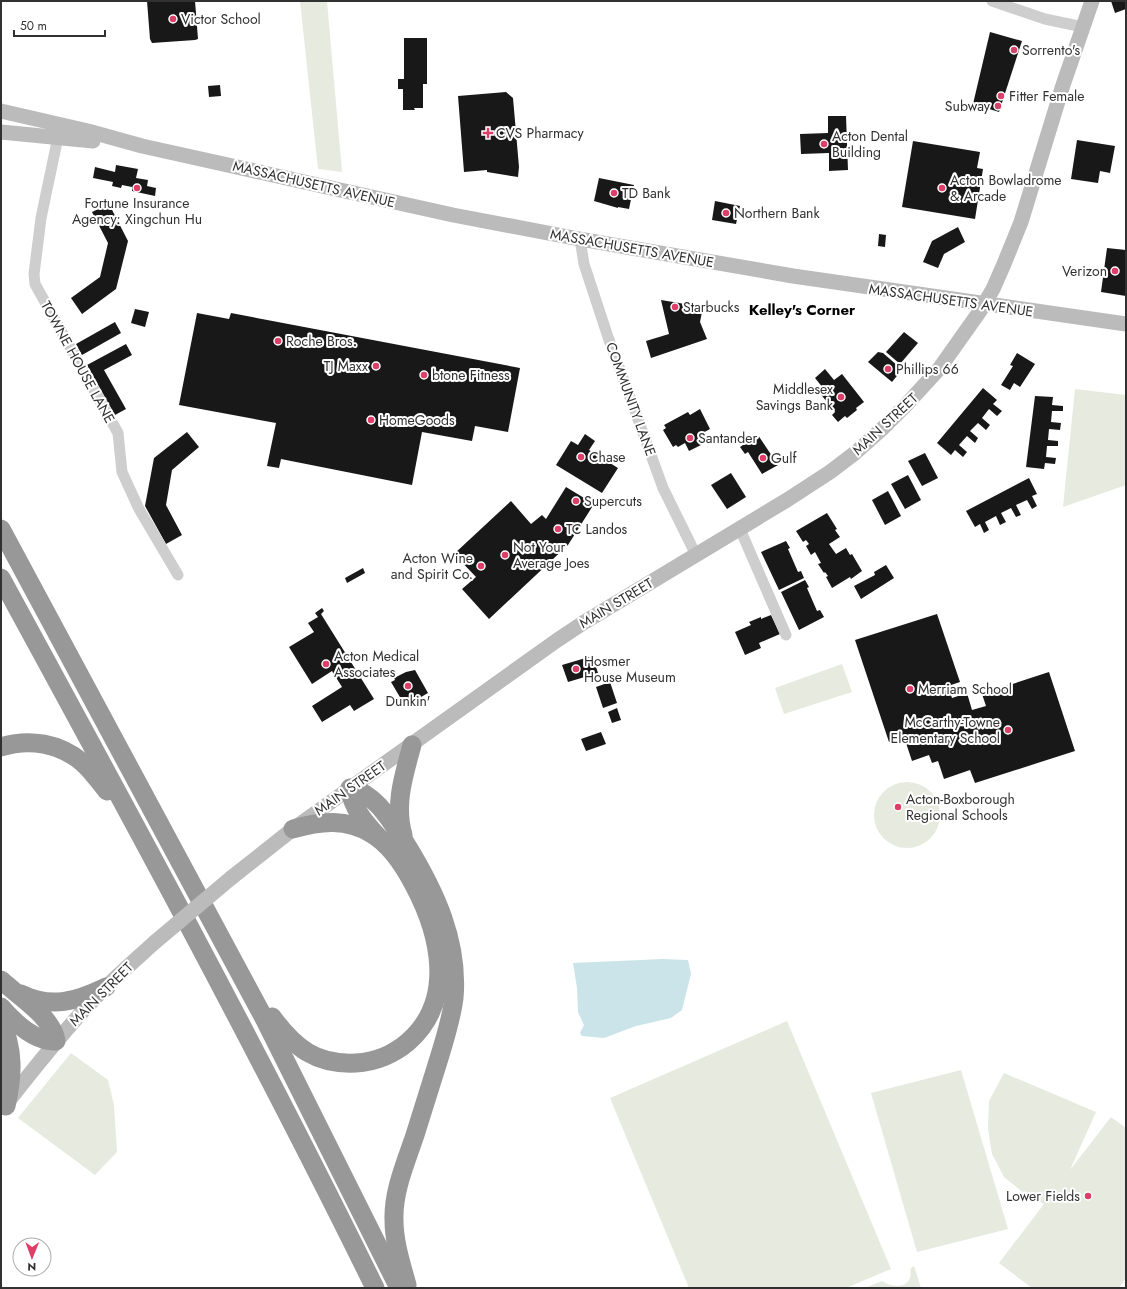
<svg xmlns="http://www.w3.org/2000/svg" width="1127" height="1289" viewBox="0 0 1127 1289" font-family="Jost,sans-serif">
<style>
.green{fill:#e7eade}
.water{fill:#cbe4e9}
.building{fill:#181818}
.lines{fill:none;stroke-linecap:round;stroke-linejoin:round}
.street{stroke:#cecece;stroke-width:11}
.secondary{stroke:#bbb;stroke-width:15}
.highway{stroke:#989898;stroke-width:19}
.secondary-bridge{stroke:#bbb;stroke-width:15}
.poi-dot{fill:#dd3f69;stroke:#fff;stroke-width:1.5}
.labels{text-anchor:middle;stroke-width:4;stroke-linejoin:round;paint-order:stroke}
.poi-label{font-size:14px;fill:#313131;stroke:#fff;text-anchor:start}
.street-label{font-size:14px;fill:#313131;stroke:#fff}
.neighbourhood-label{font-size:15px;font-weight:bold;fill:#000;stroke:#fff}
</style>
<rect width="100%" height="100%" fill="#fff"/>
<g class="green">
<path d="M300,1H327L342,172L318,169Z"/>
<path d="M1075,389L1126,395V485L1063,507Z"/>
<path d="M842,664L852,692L784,714L775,688Z"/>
<circle cx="907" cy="815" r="33"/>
<path d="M787,1021L891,1269L846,1288H689L610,1098Z"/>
<path d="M71,1053L108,1080L114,1105L117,1152L95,1175L18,1118Z"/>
<path d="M961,1070L1008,1229L917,1252L871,1093Z"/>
<path d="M1004,1073L1096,1112L1070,1170L1111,1117L1126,1128V1278L1119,1288H1032L999,1263L1044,1204L1025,1194L1004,1177L992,1154L988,1129L989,1101Z"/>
<path d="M914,1266L921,1288H865L882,1281C890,1287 906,1289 910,1278C911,1275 910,1271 911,1268Z"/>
</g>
<path class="water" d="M663,959L688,960L691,974L682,1010L671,1018L636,1026L604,1038L582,1036L580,1033L584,1025L578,1012L577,988L573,963Z"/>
<g class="building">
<path d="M147,1H195L198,39L195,40L152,43L150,39Z"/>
<path d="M1111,1H1126V9L1115,13Z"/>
<path d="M990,32L1022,41L999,112L973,104Z"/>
<path d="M404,38H427V84H423V108H414L415,110H403V89H398V79H404Z"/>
<path d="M220,85L221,96L209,97L208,86Z"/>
<path d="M506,92L513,98L519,167L518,177L487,172V170L464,172L458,96Z"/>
<path d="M828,116H846L848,170L829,171V153L801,154L800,134L828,133Z"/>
<path d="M1077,140L1115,146L1110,173L1100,171L1098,183L1071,179Z"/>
<path d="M913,141L980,152L977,168L983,169L975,219L902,207Z"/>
<path d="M116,165L138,169L136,178L148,180L147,186L156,188L155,196L132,191V187L122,185L121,188L112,186L113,182L93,178L95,167L115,172Z"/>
<path d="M599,178L634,185L629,209L618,207V208L594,201Z"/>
<path d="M715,201L740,206L736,224L712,220Z"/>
<path d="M109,204L128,241L116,289L82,314L71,298L100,277L108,243L92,212Z"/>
<path d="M958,227L965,242L944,254L938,268L923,262L932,241Z"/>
<path d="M879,234L886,235L885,247L878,246Z"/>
<path d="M1107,248L1126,250V296L1101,292Z"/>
<path d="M661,300L703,307L700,322L707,339L651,358L646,341L669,334Z"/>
<path d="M135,309L149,312L145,327L131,323Z"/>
<path d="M197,313L229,319L231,313L520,368L508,432L475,426L472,441L422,432L412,485L281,459L279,468L267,466L276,423L179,405Z"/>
<path d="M115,322L121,333L82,355L76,344Z"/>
<path d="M904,332L918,343L900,364L886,352Z"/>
<path d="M126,344L132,355L104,370L126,409L115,415L87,365Z"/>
<path d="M878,352L883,353L898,366L900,372L892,382L868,362Z"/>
<path d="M1017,353L1035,364L1020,387L1014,383L1010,390L1001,385L1013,366L1010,365Z"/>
<path d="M825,369L834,380L842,374L864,402L856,408L857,410L847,418L845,416L838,422L832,415L835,412L819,392L823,388L815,378Z"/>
<path d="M983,388L997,400L993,404L1002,411L997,416L989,409L982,418L990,425L986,430L978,423L970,431L978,438L975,443L967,436L959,445L967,452L963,457L955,450L951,455L937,443Z"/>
<path d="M1035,396L1053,397L1052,405L1063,406V411H1052L1051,422L1061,423L1060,430L1049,429L1048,440L1058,441V446H1047L1046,457L1056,458L1055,464L1045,463L1044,469L1026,467Z"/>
<path d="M700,409L710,429L701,434L705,443L689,451L685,443L678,447L676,445L673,447L663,430L666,428L664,425L688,412L690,415Z"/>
<path d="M187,432L199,447L172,470L166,505L182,535L166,544L145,506L154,458Z"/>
<path d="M585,434L595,441L589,450L618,468L602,493L556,465L571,441L578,445Z"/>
<path d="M758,435L778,465L762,474L748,452L745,454L740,447Z"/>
<path d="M925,453L938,478L922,486L908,461Z"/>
<path d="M731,473L746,497L727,509L711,485Z"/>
<path d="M908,475L921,500L905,509L891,484Z"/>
<path d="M1029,478L1037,494L1032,496L1037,506L1032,509L1027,500L1016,505L1021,515L1016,517L1011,508L1001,513L1006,522L1000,525L996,516L985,522L989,530L984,533L980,524L975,527L966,511Z"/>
<path d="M566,487L594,504L568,545L489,619L462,589L476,577L454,554L511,501L531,524L542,515L546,519Z"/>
<path d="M888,491L901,516L885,525L872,500Z"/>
<path d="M827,513L837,529L835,530L840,537L829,544L836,554L846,548L850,555L852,554L862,571L851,579L850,577L832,588L826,577L828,576L825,572L824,573L818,564L821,563L815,552L811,555L806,546L809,544L806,540L803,542L796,531Z"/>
<path d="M786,541L790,548L788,549L798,572L801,571L804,578L779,590L761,552Z"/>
<path d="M886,565L894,578L861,599L854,586L875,575L874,572Z"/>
<path d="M363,568L365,573L347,583L345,578Z"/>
<path d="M805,580L809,587L807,588L817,611L820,610L824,617L799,630L781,592Z"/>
<path d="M322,608L324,611L321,614L374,699L354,711L350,705L322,722L312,706L342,687L332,671L312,684L289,647L314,632L308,623L318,617L315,613Z"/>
<path d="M937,614L960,682L948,686L952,698L967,693L972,710L986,706L982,694L1049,672L1075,751L975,783L970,770L944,779L938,761L932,763L929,755L912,761L904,737L889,742L855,640Z"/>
<path d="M771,615L780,634L759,643L761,648L745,655L735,632L751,625L749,622L761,617V619Z"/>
<path d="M589,657L591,662L594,661L598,673L568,682L562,665Z"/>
<path d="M415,670L428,693L421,697L420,695L404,704L391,682L395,680L394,678L406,672Z"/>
<path d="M610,682L617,703L603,708L596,687Z"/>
<path d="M617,708L621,720L612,723L608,712Z"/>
<path d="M601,732L606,744L586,751L581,739Z"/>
</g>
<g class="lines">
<g class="street">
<path d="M992,1L1045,19L1083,27"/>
<path d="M58,137L41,218L34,274L35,284L118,433L122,472L139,509L178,575"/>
<path d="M580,239L584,264L608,337L663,488L696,555"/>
<path d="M740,529L786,635"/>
</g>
<g class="secondary">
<path d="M1,111L88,131L142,146L453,215L574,238L793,276L1126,324"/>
<path d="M1,132L93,141"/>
<path d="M231,878L293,829L556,641L583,623L787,500L830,472L855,453L882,429L905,406L939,369L980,311L993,289L1004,264L1021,222L1063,85L1092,1"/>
<path d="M7,1103C35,1067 63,1032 94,999C113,979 134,961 155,942"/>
</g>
<g class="highway">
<path d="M1,529L265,1020L399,1288"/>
<path d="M1,578C129,813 257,1048 375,1288"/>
<path d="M1,747C29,738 60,743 83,763C92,771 99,781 107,791"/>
<path d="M403,835C394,804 404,775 412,745"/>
<path d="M385,844C370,828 352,811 350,788C377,794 392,823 406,844C435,891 459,942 454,998C451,1022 443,1045 436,1068C429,1090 422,1113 415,1135C406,1162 393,1191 394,1220C394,1242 401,1263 407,1285"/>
<path d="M1,980C18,996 53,1017 56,1041C34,1042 14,1022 1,1007"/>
<path d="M21,994C52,1009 77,1001 106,987"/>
<path d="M272,1017C295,1048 316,1065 356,1063C375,1062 394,1054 408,1042C456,1000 440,934 414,885C404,866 391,845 372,834C347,818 320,821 293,829"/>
<path d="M1,1021C14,1050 13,1075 6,1106"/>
</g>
<path class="secondary-bridge" d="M155,942L231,878"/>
</g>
<g class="poi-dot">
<circle cx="173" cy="19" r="4"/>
<circle cx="1014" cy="50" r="4"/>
<circle cx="1001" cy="96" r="4"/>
<circle cx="998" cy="106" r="4"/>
<path d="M486 127h4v4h4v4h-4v4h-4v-4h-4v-4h4z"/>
<circle cx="824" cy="144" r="4"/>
<circle cx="137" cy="188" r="4"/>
<circle cx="942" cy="188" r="4"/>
<circle cx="614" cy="193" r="4"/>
<circle cx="726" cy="213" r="4"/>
<circle cx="1115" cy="271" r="4"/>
<circle cx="675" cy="307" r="4"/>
<circle cx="278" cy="341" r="4"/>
<circle cx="376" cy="366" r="4"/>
<circle cx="888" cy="369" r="4"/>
<circle cx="424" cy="375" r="4"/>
<circle cx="841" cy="397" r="4"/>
<circle cx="371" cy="420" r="4"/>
<circle cx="690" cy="438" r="4"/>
<circle cx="581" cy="457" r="4"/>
<circle cx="763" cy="458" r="4"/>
<circle cx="576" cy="501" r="4"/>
<circle cx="558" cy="529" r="4"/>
<circle cx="505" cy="555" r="4"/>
<circle cx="481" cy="566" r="4"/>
<circle cx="326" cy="664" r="4"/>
<circle cx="576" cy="669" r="4"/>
<circle cx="408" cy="686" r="4"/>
<circle cx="910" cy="689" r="4"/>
<circle cx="1008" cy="730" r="4"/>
<circle cx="898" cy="807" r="4"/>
<circle cx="1088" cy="1196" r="4"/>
</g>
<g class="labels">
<g class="poi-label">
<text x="181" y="24">Victor School</text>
<text x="1022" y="55">Sorrento's</text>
<text x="1009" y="101">Fitter Female</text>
<text x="990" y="111" text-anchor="end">Subway</text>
<text x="496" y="138">CVS Pharmacy</text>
<text x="832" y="141">Acton Dental<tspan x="832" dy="16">Building</tspan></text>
<text x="950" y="185">Acton Bowladrome<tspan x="950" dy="16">&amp; Arcade</tspan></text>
<text x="622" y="198">TD Bank</text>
<text x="137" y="208" text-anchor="middle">Fortune Insurance<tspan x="137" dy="16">Agency: Xingchun Hu</tspan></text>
<text x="734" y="218">Northern Bank</text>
<text x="1107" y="276" text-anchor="end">Verizon</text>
<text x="683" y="312">Starbucks</text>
<text x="286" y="346">Roche Bros.</text>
<text x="368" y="371" text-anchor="end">TJ Maxx</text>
<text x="896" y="374">Phillips 66</text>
<text x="432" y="380">btone Fitness</text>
<text x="833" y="394" text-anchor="end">Middlesex<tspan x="833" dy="16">Savings Bank</tspan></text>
<text x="379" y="425">HomeGoods</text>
<text x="698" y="443">Santander</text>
<text x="589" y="462">Chase</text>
<text x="771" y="463">Gulf</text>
<text x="584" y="506">Supercuts</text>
<text x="566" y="534">TC Landos</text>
<text x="513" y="552">Not Your<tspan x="513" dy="16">Average Joes</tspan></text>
<text x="473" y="563" text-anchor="end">Acton Wine<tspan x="473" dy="16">and Spirit Co.</tspan></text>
<text x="334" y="661">Acton Medical<tspan x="334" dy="16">Associates</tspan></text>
<text x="584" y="666">Hosmer<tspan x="584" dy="16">House Museum</tspan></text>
<text x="918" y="694">Merriam School</text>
<text x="408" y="706" text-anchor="middle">Dunkin'</text>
<text x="1000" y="727" text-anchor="end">McCarthy-Towne<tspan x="1000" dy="16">Elementary School</tspan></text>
<text x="906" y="804">Acton-Boxborough<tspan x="906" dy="16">Regional Schools</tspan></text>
<text x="1080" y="1201" text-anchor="end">Lower Fields</text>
</g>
<g class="street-label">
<text transform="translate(314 184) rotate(13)" y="5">MASSACHUSETTS AVENUE</text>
<text transform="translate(632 248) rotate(10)" y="5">MASSACHUSETTS AVENUE</text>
<text transform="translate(951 300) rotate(8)" y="5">MASSACHUSETTS AVENUE</text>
<text transform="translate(78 362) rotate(61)" y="5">TOWNE HOUSE LANE</text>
<text transform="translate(631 399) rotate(70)" y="5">COMMUNITY LANE</text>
<text transform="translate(885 424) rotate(-43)" y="5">MAIN STREET</text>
<text transform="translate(616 603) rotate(-31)" y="5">MAIN STREET</text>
<text transform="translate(350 788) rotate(-35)" y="5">MAIN STREET</text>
<text transform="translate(101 994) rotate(-45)" y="5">MAIN STREET</text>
</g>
<g class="neighbourhood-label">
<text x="802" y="315">Kelley's Corner</text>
</g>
</g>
<rect width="1127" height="1289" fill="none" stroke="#313131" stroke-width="4"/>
<g transform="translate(32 1257) rotate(181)"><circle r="19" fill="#ffffff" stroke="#adadad"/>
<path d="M0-3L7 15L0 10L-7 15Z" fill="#dd3f69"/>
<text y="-6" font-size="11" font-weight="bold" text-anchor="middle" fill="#313131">N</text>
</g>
<path d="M14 30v6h91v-6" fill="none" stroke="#313131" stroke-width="2"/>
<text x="20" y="30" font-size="12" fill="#313131" stroke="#ffffff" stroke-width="3" paint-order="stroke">50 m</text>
</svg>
